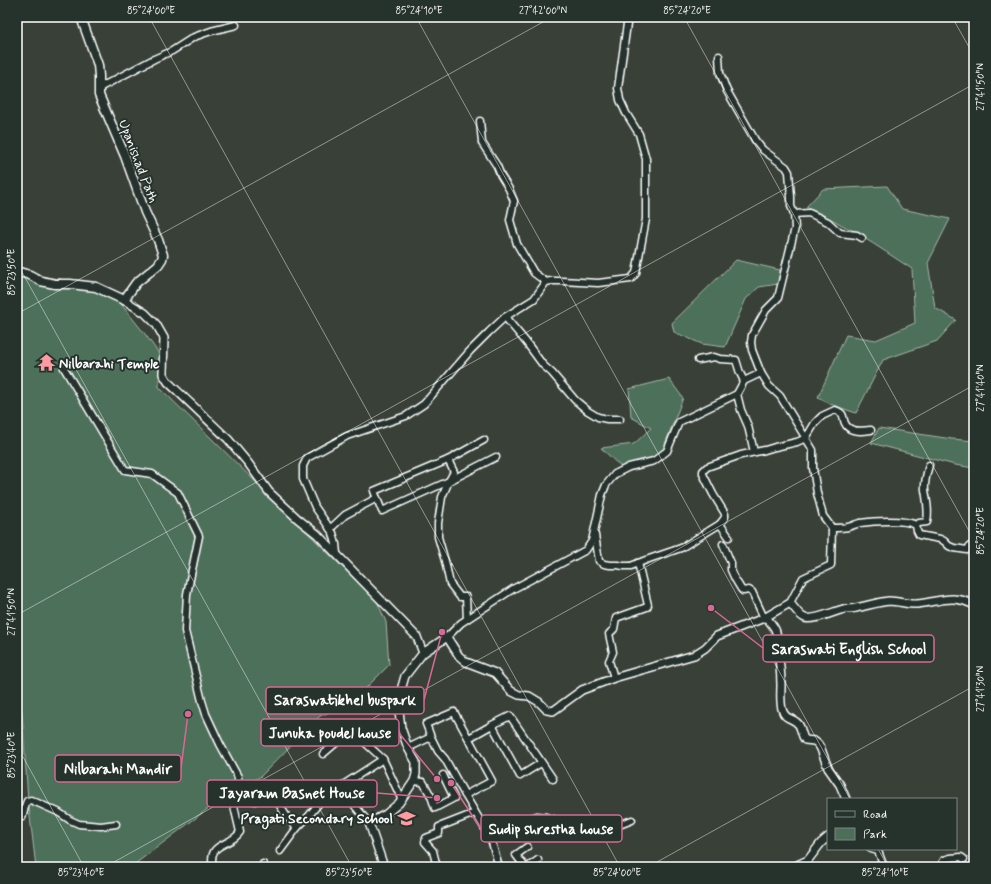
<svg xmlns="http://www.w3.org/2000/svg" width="991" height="884" viewBox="0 0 991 884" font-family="Mynerve,sans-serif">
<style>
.green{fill:#4d6f5a;stroke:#a6b7ac}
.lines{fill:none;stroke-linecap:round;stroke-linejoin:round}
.minor-casing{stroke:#fff;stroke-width:9}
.tertiary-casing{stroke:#fff;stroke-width:10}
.secondary-casing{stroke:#fff;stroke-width:11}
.minor{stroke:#26332d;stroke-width:6}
.tertiary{stroke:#26332d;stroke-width:7}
.secondary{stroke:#26332d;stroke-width:8}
.ticks{fill:none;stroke:#fff;stroke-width:1;stroke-opacity:0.45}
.labels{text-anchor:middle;stroke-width:4;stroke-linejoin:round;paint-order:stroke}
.street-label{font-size:14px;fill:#fff;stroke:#26332d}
.poi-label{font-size:14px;font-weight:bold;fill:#fff;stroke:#26332d;text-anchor:start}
.leader{fill:none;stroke:#d76994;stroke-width:1.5}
.callout-dot{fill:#d76994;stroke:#26332d;stroke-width:1.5}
.callout{fill:#26332d;stroke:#d76994;stroke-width:1.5}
.callout-label{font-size:15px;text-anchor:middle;font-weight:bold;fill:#fff}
.neatline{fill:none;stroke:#fff;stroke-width:1.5}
.ticks-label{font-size:10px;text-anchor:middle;fill:#fff}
</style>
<rect width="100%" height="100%" fill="#394037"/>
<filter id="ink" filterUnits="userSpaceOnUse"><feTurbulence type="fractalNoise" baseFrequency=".025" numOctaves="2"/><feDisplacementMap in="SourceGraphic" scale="8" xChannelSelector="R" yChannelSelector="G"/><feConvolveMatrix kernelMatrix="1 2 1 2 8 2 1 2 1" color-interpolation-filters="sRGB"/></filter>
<g filter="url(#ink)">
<g class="green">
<path d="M887,186L902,209L950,219L928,263L935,308L956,320L937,341L883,360L856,413L830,404L818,397L846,335L876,340L915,323L912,269C878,247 844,223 806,207L823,189Z"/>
<path d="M736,260L780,270L778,284L759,287L746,299L725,347L702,344L674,332L672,323Z"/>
<path d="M19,275L61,279L113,294L145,334L160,355L159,387L377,601L386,622L389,665L351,703L320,716L260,777L230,792L131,867H36L28,800L22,712L17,698V277Z"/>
<path d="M669,379L683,398L663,449L652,458L621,467L601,448L634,444L651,428L631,417L629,389Z"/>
<path d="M879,428L952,439L974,441V468L955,465L871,443Z"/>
</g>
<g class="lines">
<defs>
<g id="minor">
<path d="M99,88L154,59L172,51L194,37L211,31L236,25"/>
<path d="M480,121L482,143L497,166L501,176L509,189L514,201L510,220L517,244L534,273L546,282"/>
<path d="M794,214L809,213L828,222L840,233L857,235L862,238"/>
<path d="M505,317L526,342L543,365L552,373L575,400L588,411L598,417L607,419H620"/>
<path d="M698,360L714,357L720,359L736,360L740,373L744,381"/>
<path d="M64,368L125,470L152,474L178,493L199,536L187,594L185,631L202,701L206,714L220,744L238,777V785L236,789L233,802L240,832C231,847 207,841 213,867"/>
<path d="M761,373L769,386L780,396L813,450V468L817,493L823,516L832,528"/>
<path d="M737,394L741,410L748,426L754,452"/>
<path d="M484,440L448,460L374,491L382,511L449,481L496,457"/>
<path d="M448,460L454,472L449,481L442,497L438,523V537L445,561L450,584L460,597H466L467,619"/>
<path d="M720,524L729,537"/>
<path d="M916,525L919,523L927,522C929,510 927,502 925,490C924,482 927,473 929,465"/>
<path d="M330,529L345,515L377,498"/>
<path d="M595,535L599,561L604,564L610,565H618L623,566H631L646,560L681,548L720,524C723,520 727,517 724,512L713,494L703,474V471L707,467L741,455L765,450L775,447L797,442L806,438L815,423L822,416L835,410C847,414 841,418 846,425C851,433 864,431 871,430"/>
<path d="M723,544L731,563V570L735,579L741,589L743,591L749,590L752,592L764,618"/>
<path d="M337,554L336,544L333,533L315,507L303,479V466L307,458L347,436L406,416L424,404L470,351L489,332L505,317L534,299L546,282L551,281H562L598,283L631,279L636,273L646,219V159L639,134L626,113L620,100L618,88L628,17"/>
<path d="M790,603L803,578L831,565L832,528C837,528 843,528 848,527C852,526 856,524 860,523C873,521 905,519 916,525L917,531L919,535L940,539L944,541L949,546L954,548L967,550L970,546H974"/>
<path d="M447,637L461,623L513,589L586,550L592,541L602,495L606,485L615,474L629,467L654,461L667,451L679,422L737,394L744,381L761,373L752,350L751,342L752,335L766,310L778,298L795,228L794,214L791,206V197L789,172L786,167L763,150L755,140L727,91L720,73L719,56"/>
<path d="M614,678L609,661L613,652L609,634L614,629L616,618L647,607L648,605L638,563"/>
<path d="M492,725L510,716L553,779"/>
<path d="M431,737L426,724L454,712L492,781L465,795"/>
<path d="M469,738L492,725L520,776L541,763"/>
<path d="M408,748L431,737L438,751L445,759L465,795L491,839"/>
<path d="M323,754L351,730L383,759L401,798"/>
<path d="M414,781L423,782L431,796L435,808L454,798L443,775"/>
<path d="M343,785L383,759"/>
<path d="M234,794L255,801"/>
<path d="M276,801L279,804L287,817L297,828"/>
<path d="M17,818L22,817C25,812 24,806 27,801L31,800L58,812L70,820L79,824L101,826L116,824"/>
<path d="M871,849L878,851L884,867"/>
<path d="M280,851L297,828L308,817L323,798L338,790H344L351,797L355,806L369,823"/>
<path d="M263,864L264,867"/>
<path d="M17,865L18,867"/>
<path d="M437,867L433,851L425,842L426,838L439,833V827L475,813"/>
<path d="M499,867L491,839L494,834L515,824L537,816L546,817L582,827L598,830L614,827L632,820"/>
<path d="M525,867L516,855L527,847"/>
<path d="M528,867L538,860"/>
<path d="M940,867L944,860L950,858L961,857L964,859"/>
</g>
<g id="tertiary">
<path d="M124,300L145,313L156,324L164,338L163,374L168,382L228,439L248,463L269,492L298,519L317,534L417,637L423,653"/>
<path d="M766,617C769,621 775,627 776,632C777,635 776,639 776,642C779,656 781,670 781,685C781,693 780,701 782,709C785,721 794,717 799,725C802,730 801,735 805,740L814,741L818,744L821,749L828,768L840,785L846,799"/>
<path d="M384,867L369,823L386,814L399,803L414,781L416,774V762L408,748L401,728L399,711L401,690L405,676L423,653L447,637L459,656L466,662L495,673L511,691L519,695L529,696L539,702L547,710L553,711L582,690L614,678L694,655L705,648L717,636L764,618L790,603C794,607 800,617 805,618C813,621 835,611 844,609C848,609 852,609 856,608C867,606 878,602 889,601C899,601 908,605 917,604C938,602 953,593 974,605"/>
<path d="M793,867L808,860L821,843L828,837"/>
</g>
<path id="secondary" d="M17,272H19L30,275L41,281L55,284H70L96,287L124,300L136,283L158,265L162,259L163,255L158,240L145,212L125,156L99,95V76L98,65L83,23L85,17"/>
</defs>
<use href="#minor" class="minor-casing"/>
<use href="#tertiary" class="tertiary-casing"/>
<use href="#secondary" class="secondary-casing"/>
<use href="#minor" class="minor"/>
<use href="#tertiary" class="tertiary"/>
<use href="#secondary" class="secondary"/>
</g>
</g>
<path class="ticks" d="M149,17L620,867M416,17L850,799M684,17L974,540M952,17L974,56M17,263L352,867M17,314L552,17M17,615L974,84M17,746L84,867M878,849L888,867M105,867L974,385M648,867L974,686"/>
<defs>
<symbol id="temple-bare" viewBox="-9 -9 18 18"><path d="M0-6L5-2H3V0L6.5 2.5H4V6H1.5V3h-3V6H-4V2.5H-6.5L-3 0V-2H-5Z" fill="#ff9aa2" stroke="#26332d" stroke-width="2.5" paint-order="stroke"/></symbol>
<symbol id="school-bare" viewBox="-9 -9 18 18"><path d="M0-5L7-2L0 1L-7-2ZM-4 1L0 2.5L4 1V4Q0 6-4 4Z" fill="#ff9aa2" stroke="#26332d" stroke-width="2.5" paint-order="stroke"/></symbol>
</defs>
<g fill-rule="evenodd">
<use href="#temple-bare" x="34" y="350" width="25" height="25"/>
<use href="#school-bare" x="394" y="806" width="25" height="25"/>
</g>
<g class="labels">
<g class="street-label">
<text transform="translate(139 161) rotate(69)" y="5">Upanishad Path</text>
</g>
<g class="poi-label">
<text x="59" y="368">Nilbarahi Temple</text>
<text x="393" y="823" text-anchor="end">Pragati Secondary School</text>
</g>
</g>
<path class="leader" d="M711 608L763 648M442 632L424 700M437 779L399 733M188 714L181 768M437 798L377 793M451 783L481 829"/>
<g class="callout-dot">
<circle cx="711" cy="608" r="4"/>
<circle cx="442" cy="632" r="4"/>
<circle cx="437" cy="779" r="4"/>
<circle cx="188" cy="714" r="4"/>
<circle cx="437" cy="798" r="4"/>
<circle cx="451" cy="783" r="4"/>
</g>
<g class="callout">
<rect x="763" y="635" width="171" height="27" rx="4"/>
<rect x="266" y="687" width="158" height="27" rx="4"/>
<rect x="261" y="719" width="138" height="27" rx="4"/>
<rect x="55" y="755" width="126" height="27" rx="4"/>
<rect x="207" y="780" width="170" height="27" rx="4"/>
<rect x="481" y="815" width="141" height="27" rx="4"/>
</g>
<g class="callout-label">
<text x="849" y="654">Saraswati English School</text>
<text x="345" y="705">Saraswatikhel buspark</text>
<text x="330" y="738">Junuka poudel house</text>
<text x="118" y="774">Nilbarahi Mandir</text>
<text x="292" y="798">Jayaram Basnet House</text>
<text x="551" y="834">Sudip shrestha house</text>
</g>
<rect width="991" height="884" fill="none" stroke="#26332d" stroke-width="44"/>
<rect x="827" y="798" width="130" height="52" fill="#26332d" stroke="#7d8581"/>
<rect x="835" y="811" width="20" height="6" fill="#26332d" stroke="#7d8581"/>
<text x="863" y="818" font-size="12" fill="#ffffff">Road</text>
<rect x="835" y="828" width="20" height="12" fill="#4d6f5a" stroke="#7d8581"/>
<text x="863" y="838" font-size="12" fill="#ffffff">Park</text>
<rect x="22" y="22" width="947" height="840" class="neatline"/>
<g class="ticks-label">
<text x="151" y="14">85°24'00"E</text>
<text x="419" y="14">85°24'10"E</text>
<text x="543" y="14">27°42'00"N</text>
<text x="687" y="14">85°24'20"E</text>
<text transform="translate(980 87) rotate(-90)" y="4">27°41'50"N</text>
<text transform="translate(11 272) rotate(-90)" y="4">85°23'50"E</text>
<text transform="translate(980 388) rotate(-90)" y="4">27°41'40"N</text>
<text transform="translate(980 531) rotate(-90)" y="4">85°24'20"E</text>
<text transform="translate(11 612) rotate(-90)" y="4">27°41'50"N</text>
<text transform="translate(980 689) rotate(-90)" y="4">27°41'30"N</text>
<text transform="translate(11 755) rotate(-90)" y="4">85°23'40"E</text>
<text x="81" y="876">85°23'40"E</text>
<text x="349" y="876">85°23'50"E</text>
<text x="617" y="876">85°24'00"E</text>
<text x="885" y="876">85°24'10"E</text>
</g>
</svg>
